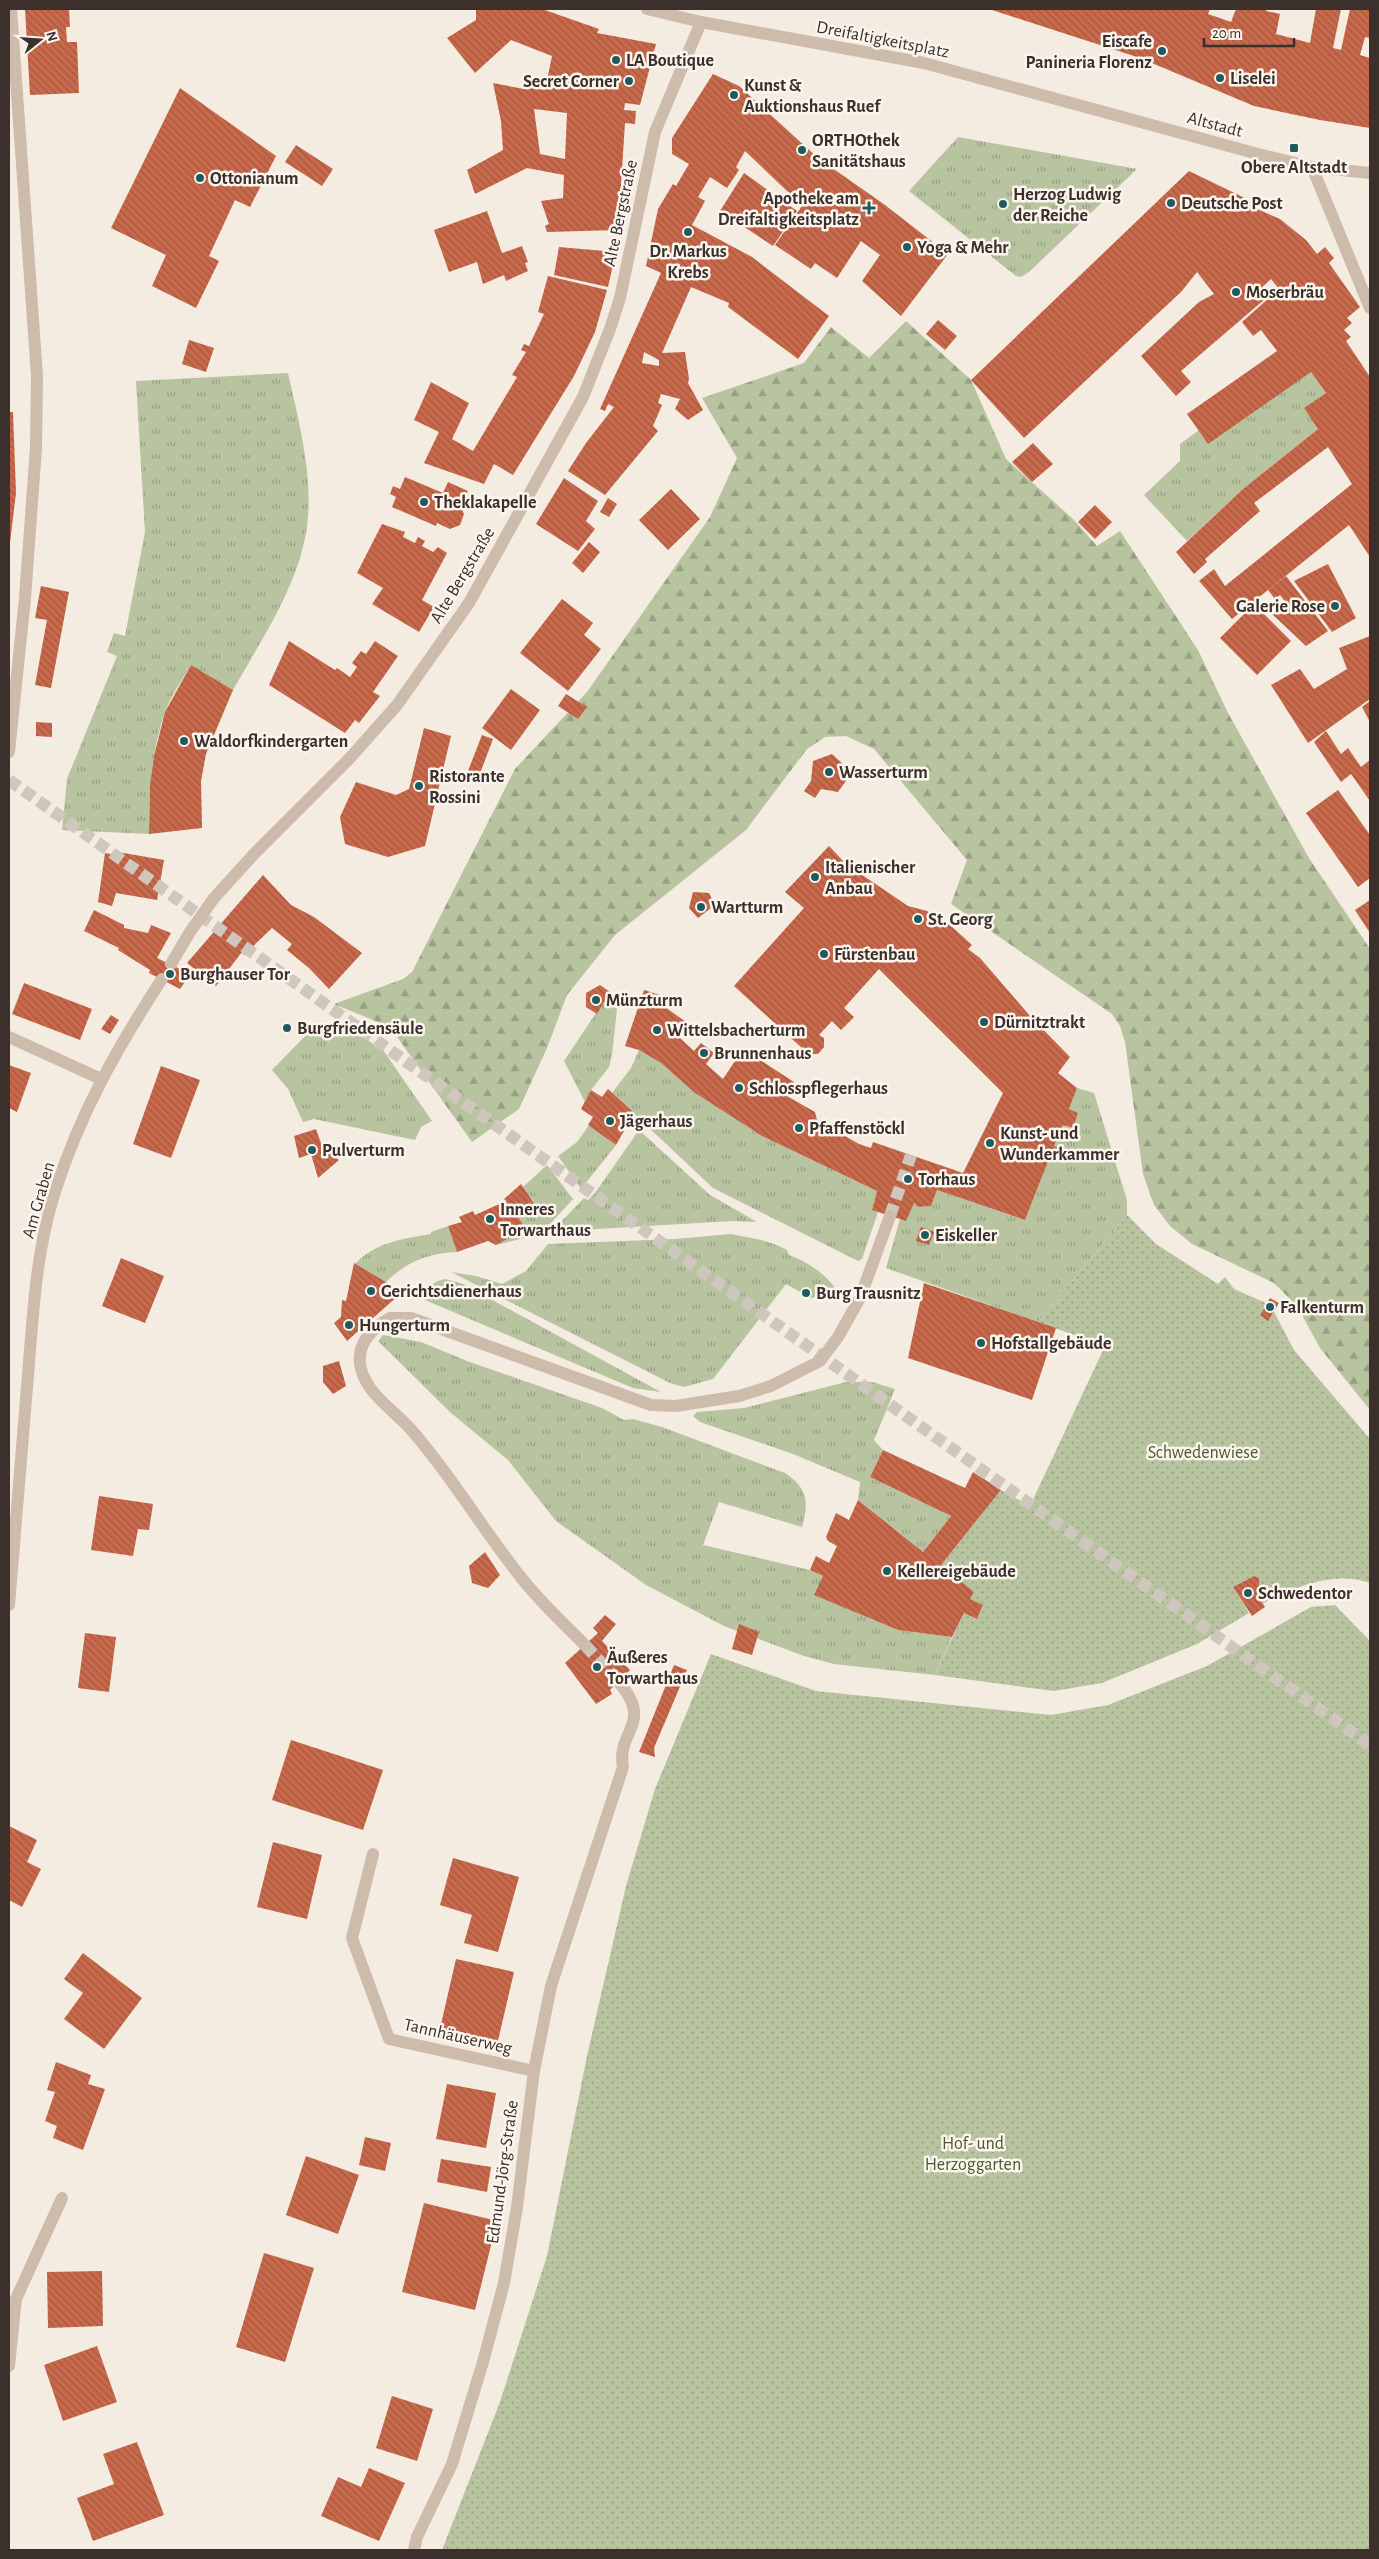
<svg xmlns="http://www.w3.org/2000/svg" width="1379" height="2559" viewBox="0 0 1379 2559" font-family="'Alegreya Sans',sans-serif">
<style>
.grass{fill:url(#grass-tufts)}
.forest{fill:url(#forest-firs)}
.park{fill:url(#park-dots)}
.building{fill:url(#building-back-hatch);fill-rule:evenodd}
.lines{fill:none;stroke-linecap:round;stroke-linejoin:round}
.street-tunnel{stroke:#cfc6bd;stroke-width:12;stroke-dasharray:12 6;stroke-linecap:butt}
.secondary-tunnel{stroke:#cfc6bd;stroke-width:12;stroke-dasharray:12 6;stroke-linecap:butt}
.street{stroke:#cdbbac;stroke-width:12}
.poi-dot{fill:#1f5a5e;stroke:#fbf5ee;stroke-width:2}
.labels{text-anchor:middle;stroke-width:5;stroke-linejoin:round;paint-order:stroke}
.street-label{font-size:18px;fill:#3b302b;stroke:#fbf5ee}
.poi-label{font-size:18px;font-weight:bold;fill:#3b302b;stroke:#fbf5ee;text-anchor:start}
.park-label{font-size:18px;fill:#4a5a2e;stroke:#fbf5ee}
</style>
<defs>
<pattern id="grass-tufts" width="24" height="20" patternUnits="userSpaceOnUse" patternTransform="scale(1.25)"><rect width="24" height="20" fill="#b8c4a0"/><path d="M3 7l-1-3M5 7V3M7 7l1-3M15 17l-1-3M17 17v-4M19 17l1-3" fill="none" stroke="#97a083"/></pattern>
<pattern id="forest-firs" width="22" height="20" patternUnits="userSpaceOnUse" patternTransform="scale(1.25)"><rect width="22" height="20" fill="#b8c4a0"/><path d="M5 1l3.5 6h-7zM16 11l3.5 6h-7z" fill="#97a083"/></pattern>
<pattern id="park-dots" width="8" height="8" patternUnits="userSpaceOnUse" patternTransform="scale(1.25)"><rect width="8" height="8" fill="#b8c4a0"/><path d="M2 2h.1M6 6h.1" fill="none" stroke="#97a083" stroke-width="1.8" stroke-linecap="round"/></pattern>
<pattern id="building-back-hatch" width="6" height="6" patternUnits="userSpaceOnUse" patternTransform="scale(1.25)"><rect width="6" height="6" fill="#c8694b"/><path d="M-1 5l2 2M0 0l6 6M5-1l2 2" fill="none" stroke="#a4573f"/></pattern>
</defs>
<rect width="100%" height="100%" fill="#f4ebe1"/>
<g class="grass">
<path d="M958,137L1137,169L1029,272L1021,277L1016,276L909,191Z"/>
<path d="M1311,372L1326,393L1305,408L1318,429L1243,489L1187,541L1144,495L1180,461V444L1199,430Z"/>
<path d="M288,373C300,427 317,488 304,543C292,595 259,644 233,690L191,665C182,680 171,696 165,712C151,751 149,794 149,834L62,830L67,779L117,656L107,652L114,633L125,636L145,532L136,381Z"/>
<path d="M610,992L617,1009L612,1055L609,1067L591,1090L585,1102L564,1061Z"/>
<path d="M319,1022L366,1039L383,1050L432,1121L421,1127L415,1140L314,1119L303,1122L288,1089L272,1070Z"/>
<path d="M639,1050L661,1063L695,1093L762,1136L877,1191L872,1209L878,1212L862,1259L858,1261L713,1188L612,1093L631,1068Z"/>
<path d="M1077,1088L1094,1093L1127,1200V1215L1038,1322L886,1268L900,1219L914,1203L918,1207L931,1206L937,1190L1025,1220L1049,1159L1059,1163L1064,1151L1054,1146L1063,1125L1073,1128L1078,1113L1069,1109Z"/>
<path d="M589,1125L616,1145L581,1189L558,1156L577,1142Z"/>
<path d="M639,1130L710,1195L757,1222L732,1221L564,1231L560,1223L584,1198L588,1200L595,1193Z"/>
<path d="M547,1165L573,1199L541,1234L496,1245L526,1229L516,1214L534,1202L523,1187Z"/>
<path d="M448,1226L457,1252C428,1253 406,1262 386,1282L355,1264C376,1242 402,1239 431,1234V1232Z"/>
<path d="M731,1234C751,1238 769,1240 787,1250L789,1255C808,1262 824,1273 837,1290L811,1298L786,1284L713,1379L684,1387L670,1383L451,1272L476,1276L502,1284L526,1271L548,1244L675,1239Z"/>
<path d="M445,1279L463,1284L661,1392L633,1388L420,1298C425,1287 433,1282 445,1279Z"/>
<path d="M383,1335L421,1342L467,1361L602,1408L624,1420L633,1419L662,1427L785,1473C808,1488 809,1503 802,1527L719,1502L703,1545L810,1570L823,1576L815,1595L898,1630L952,1637L935,1675L834,1664L804,1656L724,1626L646,1585L556,1521L508,1460L451,1413L378,1341Z"/>
<path d="M846,1382H872L895,1389L874,1440L883,1450L870,1477L951,1516L923,1552L858,1500L860,1482L793,1454L700,1422L693,1416L697,1412L744,1408Z"/>
</g>
<path class="forest" d="M906,321L971,380L1006,459L1073,519L1097,546L1120,531L1198,650L1228,713L1309,858L1370,949V1410L1320,1348L1297,1306L1274,1283L1192,1244L1170,1226L1154,1205L1143,1174L1125,1042L1120,1026L1112,1014L951,904L967,860L874,749L846,736L825,737L807,749L746,830L615,935L567,995L547,1048L519,1109L472,1142L390,1027L334,1004L403,979L412,972L515,769L587,692L710,517L737,458L702,398L804,363L831,327L869,358Z"/>
<g class="park">
<path d="M1127,1215L1156,1244L1218,1284L1225,1277L1234,1289L1266,1303L1260,1315L1268,1320L1274,1312L1294,1350L1370,1439V1583C1334,1570 1296,1587 1263,1603L1260,1599L1259,1578L1254,1576L1233,1587L1249,1613L1197,1644L1102,1683L1054,1691L935,1675L964,1613L977,1619L983,1606L970,1599L941,1565L1001,1490L1030,1506L1105,1346L1038,1322Z"/>
<path d="M1335,1605L1370,1641V2550H442L500,2402L547,2256L587,2056L626,1886L655,1789L711,1654L816,1691L1051,1715L1108,1705L1207,1666L1311,1607Z"/>
</g>
<g class="building">
<path d="M25,9H69L70,27H66L67,42H77L79,93L30,95Z"/>
<path d="M476,9H542L599,29L597,33L656,44L640,105L625,103L624,110L636,111L635,124L625,123L618,230L547,232L545,226L549,224L541,201L563,198L564,175L527,168L475,194L467,170L503,150L501,121L493,83L524,89V87L545,90L552,56L511,40L475,73L447,38L476,20ZM534,109L567,113L565,159L540,154Z"/>
<path d="M989,9H1210L1208,14L1231,22L1236,9H1267L1266,11L1280,14L1276,34L1310,43L1316,9H1341L1333,48L1341,50L1350,9H1370V38L1365,37L1360,55L1370,58V128L1320,120L1254,106L1140,58Z"/>
<path d="M713,74L739,86L818,158L885,205L948,254L901,316L862,281L880,255L861,241L837,278L815,263L811,269L775,245L804,203L787,191L745,151L736,167L739,170L727,188L710,177L698,197L705,201L692,225L752,257L829,316L798,359L728,307L729,303L691,287L662,353L685,352L689,379L688,383L703,410L688,420L675,409L680,399L661,394L658,403L662,405L653,426L658,431L605,495L568,471L586,443L614,407L608,404L605,411L600,409L661,273L646,266L658,209L673,184L676,186L689,164L672,154V138ZM644,352L659,360V366L642,363Z"/>
<path d="M180,88L276,156L250,207L235,200L209,256L219,261L196,308L152,286L166,255L111,228Z"/>
<path d="M296,145L333,169L322,186L285,162Z"/>
<path d="M1189,171L1253,202L1250,206L1280,219L1306,240L1317,254L1325,247L1334,258L1329,263L1360,307L1347,318L1352,323L1344,330L1351,337L1346,341L1370,377V557L1349,525L1232,619L1199,581L1214,569L1225,586L1352,484L1328,447L1254,503L1260,511L1205,559L1207,562L1194,574L1176,552L1243,489L1318,429L1304,408L1326,393L1311,372L1208,444L1187,414L1277,351L1261,330L1253,336L1242,322L1279,289L1271,279L1258,291L1265,299L1181,371L1191,382L1176,396L1141,356L1199,302L1214,294L1197,272L1181,292L1024,438L971,380Z"/>
<path d="M744,173L797,211L773,246L720,211Z"/>
<path d="M487,211L502,253L522,246L528,262L525,263L528,271L506,281L504,275L483,284L477,262L449,272L434,230Z"/>
<path d="M559,247L616,252L608,287L554,275Z"/>
<path d="M548,276L607,290L595,332L574,376L513,475L494,464L484,484L424,463L439,432L414,420L431,382L469,403L452,439L473,451L517,377L512,375L526,352L521,350L524,344L529,346L544,314L538,312Z"/>
<path d="M938,320L957,336L945,350L926,334Z"/>
<path d="M189,340L214,348L206,372L182,364Z"/>
<path d="M9,412H13L16,493L10,543Z"/>
<path d="M1033,443L1053,464L1032,482L1012,462Z"/>
<path d="M405,477L443,493L448,482L468,491L461,507L464,514L460,525L450,529L437,523L436,526L392,507L396,497L390,494L393,486L400,489Z"/>
<path d="M564,478L598,501L586,521L595,529L578,551L536,524Z"/>
<path d="M671,489L700,519L668,550L639,520Z"/>
<path d="M608,498L617,504L609,517L600,512Z"/>
<path d="M1095,505L1112,522L1095,539L1078,522Z"/>
<path d="M382,524L405,532L403,537L415,543L418,537L425,541L422,546L433,552L438,547L447,553L422,600L434,607L419,632L372,604L383,588L357,573Z"/>
<path d="M589,542L600,552L583,573L572,563Z"/>
<path d="M1328,564L1356,618L1332,632L1294,581Z"/>
<path d="M1286,576L1328,631L1306,646L1271,613L1286,603L1280,595L1275,599L1268,590Z"/>
<path d="M41,586L69,592L51,688L35,685L47,620L35,618Z"/>
<path d="M562,599L593,623L584,635L601,649L568,691L520,653Z"/>
<path d="M1254,604L1291,641L1257,675L1220,638Z"/>
<path d="M1370,636V699L1308,743L1271,685L1300,669L1314,689L1347,669L1339,648Z"/>
<path d="M289,641L335,670L337,668L350,677L357,667L352,663L361,651L366,654L375,641L398,656L373,692L380,696L359,723L355,720L345,733L269,685Z"/>
<path d="M191,665L233,690L206,754L201,781L202,828L149,834L150,785L154,756L165,712Z"/>
<path d="M511,689L540,710L511,750L482,728Z"/>
<path d="M566,694L587,707L578,719L558,706Z"/>
<path d="M1370,701V722L1362,707Z"/>
<path d="M36,722L52,723V737L36,736Z"/>
<path d="M424,728L451,736L425,846L388,857L345,844L340,817L356,782L396,795L409,789Z"/>
<path d="M1326,731L1341,754L1348,748L1361,767L1370,760V801L1351,774L1341,782L1314,742Z"/>
<path d="M482,735L493,739L479,776L468,771Z"/>
<path d="M832,754L845,766L848,778L838,792L821,789L815,798L804,791L811,781L813,761Z"/>
<path d="M1338,790L1370,835V878L1358,887L1306,813Z"/>
<path d="M829,846L846,864L908,906L927,911L950,925L972,945L968,949L980,958L1030,1016L1070,1057L1058,1073L1077,1088L1069,1109L1078,1113L1073,1128L1063,1125L1054,1146L1064,1150L1059,1163L1049,1159L1025,1220L937,1190L931,1206L918,1207L914,1203L906,1221L872,1210L877,1191L762,1136L695,1093L661,1063L639,1050L625,1046L644,990L660,995L658,1002L686,1022L679,1037L694,1051L701,1043L714,1053L706,1064L723,1079L743,1049L794,1082L785,1095L815,1112L817,1120L859,1144L871,1148L873,1142L963,1173L1003,1093L879,969L844,1008L854,1017L841,1030L832,1021L819,1035L824,1038V1047L818,1054H810L803,1049L734,986L804,908L785,892Z"/>
<path d="M118,852L164,860L157,900L116,893L112,906L98,902L105,853L118,855Z"/>
<path d="M263,875L291,905L314,917L362,953L329,989L309,968L287,950L292,944L272,928L244,955L242,952L216,986L187,963Z"/>
<path d="M693,892L709,893L715,905L698,918L689,908Z"/>
<path d="M1370,900V933L1355,910Z"/>
<path d="M94,910L124,925V928L148,933L151,925L171,933L157,958L180,969L189,976L180,989L149,973L150,970L118,950L119,948L84,931Z"/>
<path d="M24,983L92,1009L80,1040L12,1014Z"/>
<path d="M600,985L610,992L597,1014L586,1007V993Z"/>
<path d="M111,1015L119,1020L110,1034L101,1029Z"/>
<path d="M9,1065L31,1073L17,1112L9,1108Z"/>
<path d="M161,1066L200,1080L171,1158L133,1144Z"/>
<path d="M608,1089L634,1113L616,1145L588,1125L593,1117L581,1109L591,1090L602,1097Z"/>
<path d="M316,1129L322,1146L339,1160L318,1178L311,1154L299,1158L294,1136Z"/>
<path d="M521,1184L534,1203L516,1214L526,1229L496,1245L488,1241L457,1252L448,1226L462,1222L459,1217L473,1211L475,1215L506,1201L504,1199Z"/>
<path d="M921,1227L934,1232L929,1245L916,1241Z"/>
<path d="M121,1258L164,1276L145,1323L102,1306Z"/>
<path d="M354,1263L386,1282L399,1295L347,1341L334,1323L341,1317L342,1300L346,1301Z"/>
<path d="M924,1283L1056,1328L1032,1400L908,1358Z"/>
<path d="M1270,1298L1279,1303L1268,1321L1260,1315Z"/>
<path d="M339,1361L346,1386L333,1394L323,1382V1366Z"/>
<path d="M883,1450L965,1488L973,1472L1001,1490L941,1565L974,1592L970,1599L983,1605L977,1619L964,1613L952,1637L898,1630L814,1595L823,1576L810,1570L812,1565L816,1556L829,1563L837,1546L828,1541L826,1537L836,1513L849,1520L858,1500L923,1552L951,1516L870,1477Z"/>
<path d="M99,1496L153,1504L149,1530L138,1529L133,1556L91,1550Z"/>
<path d="M485,1552L500,1575L488,1588L472,1583L469,1566Z"/>
<path d="M1254,1576L1259,1578L1260,1599L1265,1607L1252,1616L1233,1587Z"/>
<path d="M605,1615L616,1624L602,1641L630,1670L610,1690L612,1694L596,1704L565,1663L598,1633L593,1628Z"/>
<path d="M739,1624L759,1632L752,1655L732,1649Z"/>
<path d="M85,1633L116,1637L109,1692L78,1688Z"/>
<path d="M674,1665L687,1670L654,1748L655,1757L639,1752Z"/>
<path d="M291,1740L383,1770L363,1830L272,1800Z"/>
<path d="M9,1826L37,1840L27,1862L41,1869L22,1907L9,1900Z"/>
<path d="M273,1842L322,1855L307,1919L257,1907Z"/>
<path d="M453,1858L519,1877L498,1952L464,1943L472,1915L440,1905Z"/>
<path d="M83,1953L142,1998L104,2049L64,2019L83,1993L64,1979Z"/>
<path d="M456,1959L514,1972L497,2045L439,2033Z"/>
<path d="M56,2062L91,2075L88,2084L105,2089L83,2150L53,2138L57,2126L45,2121L55,2092L47,2090Z"/>
<path d="M447,2084L496,2093L486,2148L436,2139Z"/>
<path d="M365,2137L391,2143L385,2171L359,2165Z"/>
<path d="M306,2156L359,2175L338,2234L286,2215Z"/>
<path d="M441,2159L491,2167L487,2192L437,2182Z"/>
<path d="M424,2203L497,2221L475,2310L402,2292Z"/>
<path d="M264,2253L314,2268L285,2362L236,2347Z"/>
<path d="M102,2271L103,2326L48,2328L47,2272Z"/>
<path d="M97,2346L117,2402L63,2421L44,2365Z"/>
<path d="M392,2396L433,2409L417,2461L376,2448Z"/>
<path d="M137,2442L164,2515L93,2541L77,2498L114,2484L103,2454Z"/>
<path d="M369,2468L405,2483L379,2541L321,2516L338,2477L361,2487Z"/>
</g>
<g class="lines">
<g class="street-tunnel">
<path d="M890,1216L911,1155"/>
<path d="M585,1645L618,1681"/>
</g>
<path class="secondary-tunnel" d="M9,780L1370,1745"/>
<g class="street">
<path d="M647,9L701,22L924,63L1258,154L1312,167L1370,173"/>
<path d="M1312,167L1370,308"/>
<path d="M9,752L25,598L36,448L37,376L11,9"/>
<path d="M171,964L190,932L214,898L254,854L349,759L397,705L469,603L583,397L610,329L620,298L655,132L701,22"/>
<path d="M9,1037L101,1079"/>
<path d="M9,1605C15,1529 21,1452 28,1375C33,1314 36,1250 55,1192C80,1113 117,1048 162,979"/>
<path d="M585,1645C563,1623 539,1601 520,1576C483,1530 453,1478 414,1433C397,1412 368,1396 361,1369C355,1345 371,1329 390,1318H411L651,1405L676,1406L739,1396L771,1386L820,1361L838,1337L860,1298L890,1216"/>
<path d="M373,1854L352,1938L389,2039L534,2071"/>
<path d="M9,2366L16,2299L62,2198"/>
<path d="M414,2550L417,2537L452,2464L483,2362L504,2283L517,2207L534,2071L551,1986L623,1767C616,1730 655,1724 618,1681"/>
</g>
</g>
<g class="poi-dot">
<circle cx="1162" cy="51" r="5"/>
<circle cx="616" cy="60" r="5"/>
<circle cx="1220" cy="78" r="5"/>
<circle cx="629" cy="81" r="5"/>
<circle cx="734" cy="95" r="5"/>
<rect x="1289" y="143" width="10" height="10" rx="2.5"/>
<circle cx="802" cy="150" r="5"/>
<circle cx="200" cy="178" r="5"/>
<circle cx="1171" cy="203" r="5"/>
<circle cx="1003" cy="204" r="5"/>
<path d="M866.5 200.5h5v5h5v5h-5v5h-5v-5h-5v-5h5z"/>
<circle cx="688" cy="232" r="5"/>
<circle cx="907" cy="247" r="5"/>
<circle cx="1236" cy="292" r="5"/>
<circle cx="424" cy="502" r="5"/>
<circle cx="1335" cy="606" r="5"/>
<circle cx="184" cy="741" r="5"/>
<circle cx="829" cy="772" r="5"/>
<circle cx="419" cy="786" r="5"/>
<circle cx="815" cy="877" r="5"/>
<circle cx="701" cy="907" r="5"/>
<circle cx="918" cy="919" r="5"/>
<circle cx="824" cy="954" r="5"/>
<circle cx="170" cy="974" r="5"/>
<circle cx="596" cy="1000" r="5"/>
<circle cx="984" cy="1022" r="5"/>
<circle cx="287" cy="1028" r="5"/>
<circle cx="657" cy="1030" r="5"/>
<circle cx="704" cy="1053" r="5"/>
<circle cx="739" cy="1088" r="5"/>
<circle cx="610" cy="1121" r="5"/>
<circle cx="799" cy="1128" r="5"/>
<circle cx="990" cy="1143" r="5"/>
<circle cx="312" cy="1150" r="5"/>
<circle cx="908" cy="1179" r="5"/>
<circle cx="490" cy="1219" r="5"/>
<circle cx="925" cy="1235" r="5"/>
<circle cx="371" cy="1291" r="5"/>
<circle cx="806" cy="1293" r="5"/>
<circle cx="1270" cy="1307" r="5"/>
<circle cx="349" cy="1325" r="5"/>
<circle cx="981" cy="1343" r="5"/>
<circle cx="887" cy="1571" r="5"/>
<circle cx="1248" cy="1593" r="5"/>
<circle cx="597" cy="1667" r="5"/>
</g>
<g class="labels">
<g class="street-label">
<text transform="translate(883 39) rotate(11)" y="6">Dreifaltigkeitsplatz</text>
<text transform="translate(1215 124) rotate(15)" y="6">Altstadt</text>
<text transform="translate(620 213) rotate(-78)" y="6">Alte Bergstraße</text>
<text transform="translate(462 575) rotate(-59)" y="6">Alte Bergstraße</text>
<text transform="translate(38 1200) rotate(-74)" y="6">Am Graben</text>
<text transform="translate(458 2036) rotate(13)" y="6">Tannhäuserweg</text>
<text transform="translate(502 2172) rotate(-82)" y="6">Edmund-Jörg-Straße</text>
</g>
<g class="poi-label">
<text x="1152" y="47" text-anchor="end">Eiscafe<tspan x="1152" dy="21">Panineria Florenz</tspan></text>
<text x="626" y="66">LA Boutique</text>
<text x="1230" y="84">Liselei</text>
<text x="619" y="87" text-anchor="end">Secret Corner</text>
<text x="744" y="91">Kunst &amp;<tspan x="744" dy="21">Auktionshaus Ruef</tspan></text>
<text x="812" y="146">ORTHOthek<tspan x="812" dy="21">Sanitätshaus</tspan></text>
<text x="1294" y="173" text-anchor="middle">Obere Altstadt</text>
<text x="210" y="184">Ottonianum</text>
<text x="1013" y="200">Herzog Ludwig<tspan x="1013" dy="21">der Reiche</tspan></text>
<text x="859" y="204" text-anchor="end">Apotheke am<tspan x="859" dy="21">Dreifaltigkeitsplatz</tspan></text>
<text x="1181" y="209">Deutsche Post</text>
<text x="917" y="253">Yoga &amp; Mehr</text>
<text x="688" y="257" text-anchor="middle">Dr. Markus<tspan x="688" dy="21">Krebs</tspan></text>
<text x="1246" y="298">Moserbräu</text>
<text x="434" y="508">Theklakapelle</text>
<text x="1325" y="612" text-anchor="end">Galerie Rose</text>
<text x="194" y="747">Waldorfkindergarten</text>
<text x="839" y="778">Wasserturm</text>
<text x="429" y="782">Ristorante<tspan x="429" dy="21">Rossini</tspan></text>
<text x="825" y="873">Italienischer<tspan x="825" dy="21">Anbau</tspan></text>
<text x="711" y="913">Wartturm</text>
<text x="928" y="925">St. Georg</text>
<text x="834" y="960">Fürstenbau</text>
<text x="180" y="980">Burghauser Tor</text>
<text x="606" y="1006">Münzturm</text>
<text x="994" y="1028">Dürnitztrakt</text>
<text x="297" y="1034">Burgfriedensäule</text>
<text x="667" y="1036">Wittelsbacherturm</text>
<text x="714" y="1059">Brunnenhaus</text>
<text x="749" y="1094">Schlosspflegerhaus</text>
<text x="620" y="1127">Jägerhaus</text>
<text x="809" y="1134">Pfaffenstöckl</text>
<text x="1000" y="1139">Kunst- und<tspan x="1000" dy="21">Wunderkammer</tspan></text>
<text x="322" y="1156">Pulverturm</text>
<text x="918" y="1185">Torhaus</text>
<text x="500" y="1215">Inneres<tspan x="500" dy="21">Torwarthaus</tspan></text>
<text x="935" y="1241">Eiskeller</text>
<text x="381" y="1297">Gerichtsdienerhaus</text>
<text x="816" y="1299">Burg Trausnitz</text>
<text x="1280" y="1313">Falkenturm</text>
<text x="359" y="1331">Hungerturm</text>
<text x="991" y="1349">Hofstallgebäude</text>
<text x="897" y="1577">Kellereigebäude</text>
<text x="1258" y="1599">Schwedentor</text>
<text x="607" y="1663">Äußeres<tspan x="607" dy="21">Torwarthaus</tspan></text>
</g>
<g class="park-label">
<text x="1203" y="1458">Schwedenwiese</text>
<text x="973" y="2149">Hof- und<tspan x="973" dy="21">Herzoggarten</tspan></text>
</g>
</g>
<rect width="1379" height="2559" fill="none" stroke="#3b302b" stroke-width="20"/>
<g transform="translate(40 40) rotate(73)" stroke="#fbf5ee" stroke-width="4" paint-order="stroke">
<path d="M0-4L9 19L0 12L-9 19Z" fill="#3b302b"/>
<text y="-8" font-size="14" font-weight="bold" text-anchor="middle" fill="#3b302b">N</text>
</g>
<path d="M1204 38v8h90v-8" fill="none" stroke="#3b302b" stroke-width="2.5"/>
<text x="1212" y="38" font-size="15" fill="#3b302b" stroke="#fbf5ee" stroke-width="4" paint-order="stroke">20 m</text>
</svg>
